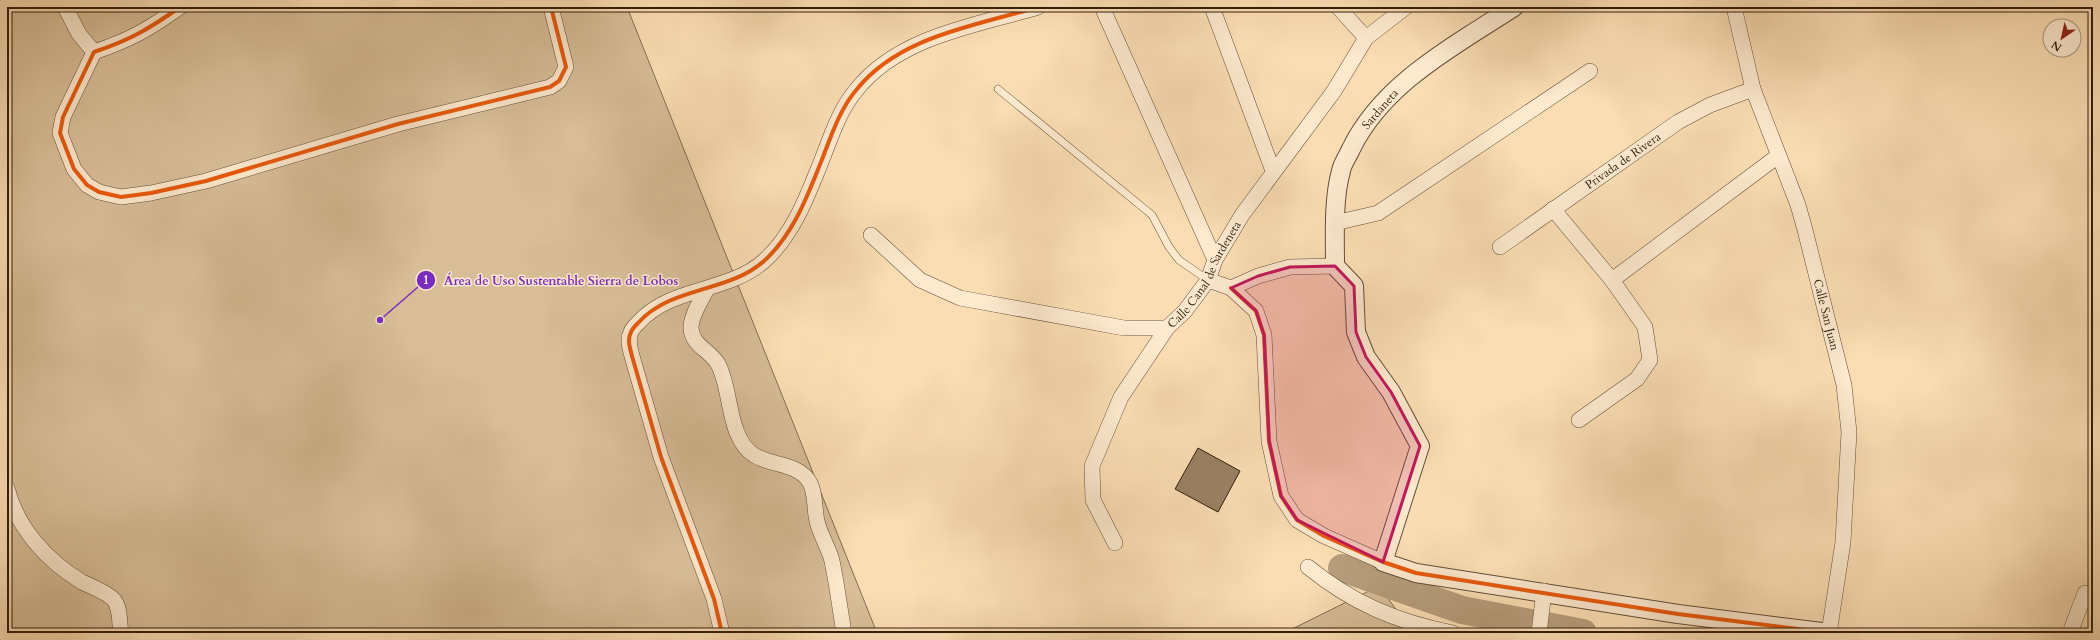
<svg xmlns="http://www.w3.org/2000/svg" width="2100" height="640" viewBox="0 0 2100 640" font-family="Cardo,serif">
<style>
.green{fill:#d8bd97;stroke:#846e52}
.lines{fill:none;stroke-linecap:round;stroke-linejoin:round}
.river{stroke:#b69c7a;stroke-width:28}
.building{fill:#9a8163;stroke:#301e0c}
.service-casing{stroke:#634e36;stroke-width:8}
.minor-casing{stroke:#634e36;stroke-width:16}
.tertiary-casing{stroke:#634e36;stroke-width:20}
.service{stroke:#fce9ce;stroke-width:7}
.minor{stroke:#fce9ce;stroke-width:15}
.tertiary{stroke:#fce9ce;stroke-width:18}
.cycleway-casing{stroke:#fce9ce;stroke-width:6}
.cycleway{stroke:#e8590c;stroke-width:4}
.marked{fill:#c2185b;fill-opacity:0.2;stroke:#c2185b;stroke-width:3;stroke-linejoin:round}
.labels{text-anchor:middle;stroke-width:3;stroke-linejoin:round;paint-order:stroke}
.street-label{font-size:12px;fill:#301e0c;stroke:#fce9ce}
.leader{fill:none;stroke:#7b2cbf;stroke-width:1.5}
.callout-dot{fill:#7b2cbf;stroke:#fce9ce;stroke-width:1.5}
.mark-label{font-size:12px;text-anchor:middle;font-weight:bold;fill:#fff}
.callout-label{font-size:13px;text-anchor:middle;font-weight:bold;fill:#7b2cbf;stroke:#fce9ce;stroke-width:3;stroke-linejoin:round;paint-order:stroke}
</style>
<rect width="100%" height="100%" fill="#fbddb3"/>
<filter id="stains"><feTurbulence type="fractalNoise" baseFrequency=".005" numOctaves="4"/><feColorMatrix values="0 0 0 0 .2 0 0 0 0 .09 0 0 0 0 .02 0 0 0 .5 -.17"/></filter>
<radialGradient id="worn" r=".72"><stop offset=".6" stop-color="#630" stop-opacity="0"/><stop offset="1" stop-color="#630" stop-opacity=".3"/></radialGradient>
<g class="green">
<path d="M7,7H627L877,633H7Z"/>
<path d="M1379,586L1413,633H1284Z"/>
</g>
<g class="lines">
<path class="river" d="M1342,568L1462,610L1583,633"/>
</g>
<path class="building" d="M1198,448L1240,471L1218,512L1175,489Z"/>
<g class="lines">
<defs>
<path id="service" d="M998,89L1152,215L1169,247L1179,260L1208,280"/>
<g id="minor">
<path d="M65,7L79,34L94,52"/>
<path d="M180,7C149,29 130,40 94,52L63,117L60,133L74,169L87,185L99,192L121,197L151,193L206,181L398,124L550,87L559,81L566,67L551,7"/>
<path d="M1102,7L1215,260"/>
<path d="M1212,7L1273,171"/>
<path d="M1338,7L1366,38"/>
<path id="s1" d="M1734,7L1753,89L1798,205L1805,230L1844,385L1849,432L1843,542L1829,633"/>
<path d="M1553,209L1612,280L1645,327L1650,360L1637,379L1579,420"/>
<path d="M1335,223L1378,213L1590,71"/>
<path id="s2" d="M871,235L920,280L960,298L1124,328H1167L1185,311L1208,280L1215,260L1242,215L1334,91L1366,38L1406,7"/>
<path id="s3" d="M1500,247L1678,122L1710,105L1753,89"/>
<path d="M1208,280L1231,288L1258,276L1290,267L1335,266"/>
<path d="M1612,280L1778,156"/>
<path d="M1231,288L1256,311L1264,335L1269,441L1281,496L1297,520L1324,536L1383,562"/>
<path d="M707,289C701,301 691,315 691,328C692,346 710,350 718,364C732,389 727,438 754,455C770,466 800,463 810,483C816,494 814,509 817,521C820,535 829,548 832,561C837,585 840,609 844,633"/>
<path d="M7,488C17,528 47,561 82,582C92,587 107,592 114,600C121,609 119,623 121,633"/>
<path d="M1115,543L1093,500L1092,466L1121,397L1167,328"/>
<path d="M1308,567C1352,603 1397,622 1453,633"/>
<path d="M722,633L714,599L661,457L632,356C630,348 627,340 631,332C632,329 635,326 638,323C671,286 728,293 764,261C793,235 807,197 821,162C831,137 839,110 857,89C900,36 975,26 1038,7"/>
<path d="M1539,633L1544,591"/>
<path d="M2070,633L2085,593"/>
</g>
<path id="tertiary" d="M1514,7C1454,46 1383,83 1351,149C1348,156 1342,164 1341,171C1333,199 1335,237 1335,266L1354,286L1356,332L1366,357L1391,392L1420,446L1383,562L1416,573L1678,614L1830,633"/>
</defs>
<use href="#service" class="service-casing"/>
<use href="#minor" class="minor-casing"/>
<use href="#tertiary" class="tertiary-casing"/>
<use href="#service" class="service"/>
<use href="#minor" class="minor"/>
<use href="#tertiary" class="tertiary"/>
<defs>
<g id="cycleway">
<path d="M180,7C149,29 130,40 94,52L63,117L60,133L74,169L87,185L99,192L121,197L151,193L206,181L398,124L550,87L559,81L566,67L551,7"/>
<path d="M1231,288L1256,311L1264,335L1269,441L1281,496L1297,520L1324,536L1383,562L1416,573L1678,614L1830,633"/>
<path d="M722,633L714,599L661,457L632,356C630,348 627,340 631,332C632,329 635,326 638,323C671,286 728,293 764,261C793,235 807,197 821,162C831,137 839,110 857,89C900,36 975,26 1038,7"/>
</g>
</defs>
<use href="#cycleway" class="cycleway-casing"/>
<use href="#cycleway" class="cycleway"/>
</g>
<path class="marked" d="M1335,266L1354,286L1356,332L1366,357L1391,392L1420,446L1383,562L1297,520L1281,496L1269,441L1264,335L1256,311L1231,288L1258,276L1290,267Z"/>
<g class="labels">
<g class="street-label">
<text transform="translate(1380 109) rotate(-49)" y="4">Sardaneta</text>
<text dy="4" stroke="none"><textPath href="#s3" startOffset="150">Privada de Rivera</textPath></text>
<text dy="4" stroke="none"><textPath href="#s2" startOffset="386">Calle Canal de Sardeneta</textPath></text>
<text dy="4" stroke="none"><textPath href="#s1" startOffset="322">Calle San Juan</textPath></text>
</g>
</g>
<path class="leader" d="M380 320L426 280"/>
<g class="callout-dot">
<circle cx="380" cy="320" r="4"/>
<circle cx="426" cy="280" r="10"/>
</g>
<g class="mark-label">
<text x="426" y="284">1</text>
</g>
<g class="callout-label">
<text x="561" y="285">Área de Uso Sustentable Sierra de Lobos</text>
</g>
<rect width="2100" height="640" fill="none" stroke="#fbddb3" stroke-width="24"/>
<rect x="8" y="8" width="2084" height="624" fill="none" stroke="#301e0c" stroke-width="2"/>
<rect x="12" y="12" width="2076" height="616" fill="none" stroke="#301e0c"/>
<g transform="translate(2062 38) rotate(214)"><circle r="19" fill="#fce9ce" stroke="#aa9880"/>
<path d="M0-3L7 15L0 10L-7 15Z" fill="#8f2418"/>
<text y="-6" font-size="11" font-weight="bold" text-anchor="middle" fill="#301e0c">N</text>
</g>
<rect width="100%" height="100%" filter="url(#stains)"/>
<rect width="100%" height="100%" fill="url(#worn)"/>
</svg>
